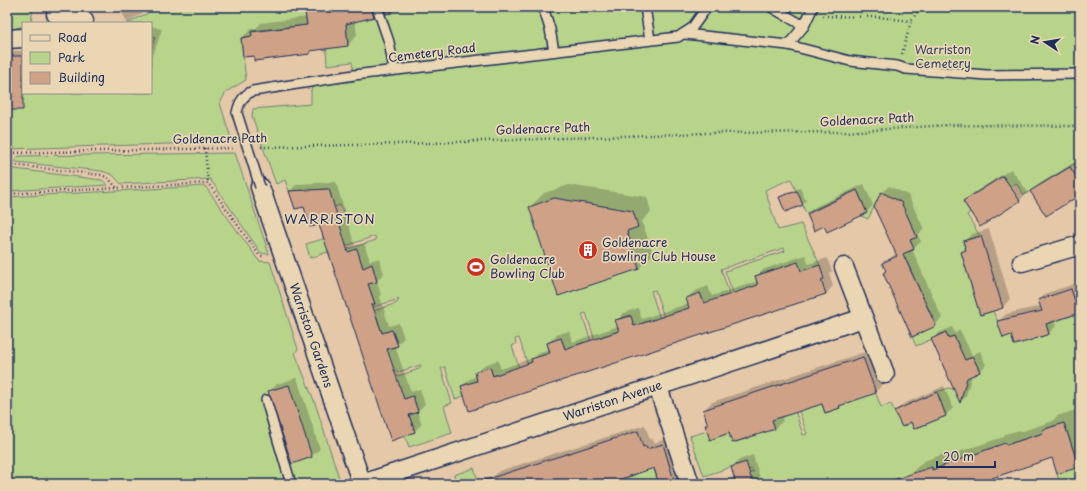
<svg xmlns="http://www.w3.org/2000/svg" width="1087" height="491" viewBox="0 0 1087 491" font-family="'Playpen Sans',sans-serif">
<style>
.green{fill:#b8d48b;stroke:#6a8274}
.shadow{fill:#0003}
.building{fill:#cfa288;stroke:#1b2f5e}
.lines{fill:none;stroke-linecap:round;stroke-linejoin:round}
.service-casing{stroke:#1b2f5e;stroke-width:12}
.minor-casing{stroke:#1b2f5e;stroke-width:21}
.path{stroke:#1b2f5e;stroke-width:2.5;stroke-dasharray:1 3;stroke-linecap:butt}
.service{stroke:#ebd6b4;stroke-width:9}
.minor{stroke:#ebd6b4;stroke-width:18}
.service-bridge-casing{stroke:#1b2f5e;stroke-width:12;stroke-linecap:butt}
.service-bridge{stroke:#ebd6b4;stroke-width:9}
.labels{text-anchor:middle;stroke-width:3.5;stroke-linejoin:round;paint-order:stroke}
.park-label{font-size:12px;fill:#334865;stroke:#ebd6b4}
.street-label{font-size:12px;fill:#1b2f5e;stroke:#ebd6b4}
.poi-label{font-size:12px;fill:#1b2f5e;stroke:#ebd6b4;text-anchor:start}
.neighbourhood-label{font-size:13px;letter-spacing:1px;fill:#1b2f5e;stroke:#ebd6b4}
</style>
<rect width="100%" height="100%" fill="#e5c8a7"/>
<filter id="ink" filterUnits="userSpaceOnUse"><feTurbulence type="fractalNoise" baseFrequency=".025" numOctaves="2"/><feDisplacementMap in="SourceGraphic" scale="8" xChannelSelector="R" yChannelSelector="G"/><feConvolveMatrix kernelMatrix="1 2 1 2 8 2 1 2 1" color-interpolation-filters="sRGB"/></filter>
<g filter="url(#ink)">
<g class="green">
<path d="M7,7H33L31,23H23V26L7,31Z"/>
<path d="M148,7H360L364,20L375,17L372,7H1080V169L1076,163L1024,195L1016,183L1010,187L1003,176L963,201L970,212L967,215L980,236L963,241L966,250L961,252L980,315L993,311C998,327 1009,327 1015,345L1049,334L1046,324L1077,314L1080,324V484H1060L1057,474L1079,467L1064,423L1042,430L1043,433L1006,445L1005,444L932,470V468L911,484H756L750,478L744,484L720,483L753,472L752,469L748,470L746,462L704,476L690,436L707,431L710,439L729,433L733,443L749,438L746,428L766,421L769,431L775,429L772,420L791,398L803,435L807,434L794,397L822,404L825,413L840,408L837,399L873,386L881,407L891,404L902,426L911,422L914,429L946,416L937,392L949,388L963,392L969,369L972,376L980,372L973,357L965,360L954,336L948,338L946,333L916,346L912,337L936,325L907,262L899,255L914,250L910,240L917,237L901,203L881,193L868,219L861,216L863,203L857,190L806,213L791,179L765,190L778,230L801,224L820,265L765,283L762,274L755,276L758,285L738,307L725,271L785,251L784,248L721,269L734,308L704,303L700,293L689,308L670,314L674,328L668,330L655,290L651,291L664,331L658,333L654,319L634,326L630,315L616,320L619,331L600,337L605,351L599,353L586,313L582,314L595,354L589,356L584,342L565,349L561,338L547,343L550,353L536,373L531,375L519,338L515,339L516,344L512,346L522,377L510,370L493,376L490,367L475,372L477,381L461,386L464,396L455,399L445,367L441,368L452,403L444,406L452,433L409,447L405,436L415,432L409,415L418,412L413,396L404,399L386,380L419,369L421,365L385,376L387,349L398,346L392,330L382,333L377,317L366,320L364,314L397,303L399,299L364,310L363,307L375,304L368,284L377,281L372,265L363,268L357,250L346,253L345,250L376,240L375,236L310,258L306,244L323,239V236L341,230L338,217L344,215L340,205L334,207L329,189L289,191L285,180L276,184L252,116L253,109L311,104V90L313,86L355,81L352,62L327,65L326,48L348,45L344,7L305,12L307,25L251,31L252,36L241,38L246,80L226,92L220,103L232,142L7,149V86L23,93H151V51L155,37L151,35V23H127L150,12Z"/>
<path d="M235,153L269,254L261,253L210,179L121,184L113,175L102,171L16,162L15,160L19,156Z"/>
<path d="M7,168L102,180L108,185L7,191Z"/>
<path d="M205,186L259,261L270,262L298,349L295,353L315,403L341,484H7V197Z"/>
<path d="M664,450L670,466L654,470L659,484H606L635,475Z"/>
<path d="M474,468L479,484H457L454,475Z"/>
</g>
<g class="shadow">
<path d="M119,7H154L127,22Z"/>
<path d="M306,7H383L374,16L355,21L357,35L348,45L314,49L309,53L255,55L242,38L251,29L256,28L261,23L307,17Z"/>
<path d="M151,26L162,29L154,53L151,56Z"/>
<path d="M7,51H23V82L7,83Z"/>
<path d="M1078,160L1080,163V194L1032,191L1039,184Z"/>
<path d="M1011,169L1028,192L1020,200L980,226L964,201L972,194Z"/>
<path d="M336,182L355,246L364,243L370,261L379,258L384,273L377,281L381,295L380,297L389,326L399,323L404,338L395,346L411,392L420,389L425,404L417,412L422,424L414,432L319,223L305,205L290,191L297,184Z"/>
<path d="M864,184L873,205L867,212L827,231L824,225L808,214L815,207Z"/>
<path d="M569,185L647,197L651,212L642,221L653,254L639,268L559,295L530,207L544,193Z"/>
<path d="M889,186L908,195L924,229L918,235L921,242L912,249L942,318L935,325L884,273L886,270L883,263L897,253L882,193Z"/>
<path d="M800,188L806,201L802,204L780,198L784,194Z"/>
<path d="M989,229L1010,299L1003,307L981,314L962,252L966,248L964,241L972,234Z"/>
<path d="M806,255L808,264L827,258L832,271L829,273L833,286L826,294L462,386L470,379L477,376L476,372L484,365L498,360L501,369L535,357L540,352L550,349L548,343L556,335L569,331L573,342L618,326L616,321L624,313L638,308L642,319L689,303L687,298L695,291L708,286L712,296L758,281L756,277L764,269Z"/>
<path d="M1080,282V320L1078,312L1054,320L1056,326L1049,333H1012L999,321L1006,314L1041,306L1039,300L1047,293Z"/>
<path d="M952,327L955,333L960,330L972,355L980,351L986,365L980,371L972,375L966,396L961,402L932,340L939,333Z"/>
<path d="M871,350L883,384L875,392L844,403L839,407L822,402L781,416L783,421L775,428L733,442L730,432L707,426L709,424L704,410L712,402Z"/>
<path d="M297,378L320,449L312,456L293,463L270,392L277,384Z"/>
<path d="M944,386L953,408L946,415L915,428L912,421L895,411L903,404Z"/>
<path d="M1079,409L1080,464L1078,466L1052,457L962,484H912L909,475L924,461L946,453L947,456L1003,437L1005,434L1020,430V432L1053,421L1057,416Z"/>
<path d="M645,425L650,440L653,439L654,443L670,438L683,484H660L654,467L603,484H591L589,478L554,484H494L492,478L499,471Z"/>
<path d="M753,455L762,484H737L732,467L739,460Z"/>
<path d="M328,481V484H319Z"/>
<path d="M1078,481L1079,484H1070Z"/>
</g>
<g class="building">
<path d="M344,7H371L374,17L346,24L348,46L310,51V54L254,61V56L243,57L241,38L252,36L251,32L307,25L305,12Z"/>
<path d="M383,7H391L392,13L386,14Z"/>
<path d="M7,56H23V110H9Z"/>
<path d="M1070,167L1080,183V195L1046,216L1030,191Z"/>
<path d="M1003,176L1020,201L980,227L963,201Z"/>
<path d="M329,189L348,252L357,249L363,268L372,264L377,282L368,284L375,304H372L382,333L392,330L398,346L387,349L404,399L413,396L418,412L409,415L415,432L391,441L323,236L319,225L310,227L304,207L295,209L289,191Z"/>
<path d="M857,190L867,213L827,232L824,226L814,231L807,214Z"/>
<path d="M797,191L803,205L785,212L779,197Z"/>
<path d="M881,192L901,202L917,237L910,240L914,249L903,254L936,326L912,337L883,273L886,271L882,263L897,256L874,207Z"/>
<path d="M554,198L633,211L638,227L627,231L639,269L558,296L529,207Z"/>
<path d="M981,236L1003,308L980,315L961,252L966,250L963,241Z"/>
<path d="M798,262L801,271L820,265L824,279L821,280L826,294L469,411L461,386L477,381L475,372L490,367L493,376L532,362L531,359L550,353L547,343L561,338L565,349L619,331L615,320L631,316L634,326L689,308L686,298L700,293L704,303L758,285L755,276Z"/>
<path d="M1071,289L1079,313L1046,324L1049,334L1032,340L1014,345L1011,335L1003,338L997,321L1042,311L1038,300Z"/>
<path d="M946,332L948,338L954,336L965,360L973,357L980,372L967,378L960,403L931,339Z"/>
<path d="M863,357L876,393L839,406L840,408L825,413L822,404L772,420L775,429L732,443L729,433L710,440L705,425H708L703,410Z"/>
<path d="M289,385L312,457L292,464L268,391Z"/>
<path d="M937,392L946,416L914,429L911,422L902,427L894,411Z"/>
<path d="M1064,423L1079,467L1057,474L1052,458L992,478L993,484H890V481L932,467V470L1005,443L1006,445L1043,433L1042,430Z"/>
<path d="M638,431L643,447L646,446L647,449L663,444L675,484H659L654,468L606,484H590L589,479L573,484H482V481Z"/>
<path d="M746,462L753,484H736L731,467Z"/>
</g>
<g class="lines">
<defs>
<g id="service">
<path d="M377,7L389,42L394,70"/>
<path d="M543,7L550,29L554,51"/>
<path d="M645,7L650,40"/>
<path d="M771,7L804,26"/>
<path d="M685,34L788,45L804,26L813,7"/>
<path d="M788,45L850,61L897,66L906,69L987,75L1080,74"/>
<path d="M237,113C239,102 243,95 253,91L354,75L678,37L692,28L707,7"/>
<path d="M266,400L291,484"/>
</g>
<g id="minor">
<path d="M56,14L84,21"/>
<path d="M7,39L23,38"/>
<path id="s1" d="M260,187L362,484"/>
<path d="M1022,262L1080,245"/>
<path d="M844,267L885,374"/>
<path d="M658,387L690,484"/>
<path id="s2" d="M362,484L863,318"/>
</g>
</defs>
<use href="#service" class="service-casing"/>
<use href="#minor" class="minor-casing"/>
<g class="path">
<path d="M823,16L878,17L911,21"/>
<path d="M902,54L911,21L921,7"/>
<path d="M261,147L401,144L705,133L845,132L947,125L1080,126"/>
<path d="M205,148L208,183"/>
<path d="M7,153L234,148"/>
<path d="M7,159L14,165L102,175L109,179L117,188"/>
<path d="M7,194L208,183L259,255L265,257"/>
</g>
<use href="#service" class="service"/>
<use href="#minor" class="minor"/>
<defs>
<path id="service-bridge" d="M237,113L260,187"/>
</defs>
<use href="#service-bridge" class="service-bridge-casing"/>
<use href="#service-bridge" class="service-bridge"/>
</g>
</g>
<defs>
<symbol id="building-disc" viewBox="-11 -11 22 22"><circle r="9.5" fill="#c8321e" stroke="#ebd6b4"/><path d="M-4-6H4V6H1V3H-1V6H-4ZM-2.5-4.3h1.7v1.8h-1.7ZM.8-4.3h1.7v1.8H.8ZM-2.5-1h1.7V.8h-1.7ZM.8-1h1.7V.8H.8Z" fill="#fff"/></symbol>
<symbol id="stadium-disc" viewBox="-11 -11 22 22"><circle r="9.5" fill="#c8321e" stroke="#ebd6b4"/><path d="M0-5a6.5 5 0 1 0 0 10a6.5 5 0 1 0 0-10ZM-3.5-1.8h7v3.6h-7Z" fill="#fff"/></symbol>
</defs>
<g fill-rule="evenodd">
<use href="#building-disc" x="577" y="239" width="22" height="22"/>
<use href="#stadium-disc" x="465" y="256" width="22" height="22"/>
</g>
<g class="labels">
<g class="park-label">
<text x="943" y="54">Warriston<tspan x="943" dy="14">Cemetery</tspan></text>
</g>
<g class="street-label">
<text transform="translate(432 53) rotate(-7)" y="4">Cemetery Road</text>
<text transform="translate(867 120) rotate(-3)" y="4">Goldenacre Path</text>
<text transform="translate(543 129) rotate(-2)" y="4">Goldenacre Path</text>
<text transform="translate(220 139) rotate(-1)" y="4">Goldenacre Path</text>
<text dy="4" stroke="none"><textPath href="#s1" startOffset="157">Warriston Gardens</textPath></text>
<text dy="4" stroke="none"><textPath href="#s2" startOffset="264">Warriston Avenue</textPath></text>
</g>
<g class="poi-label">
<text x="602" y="247">Goldenacre<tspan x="602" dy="14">Bowling Club House</tspan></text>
<text x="490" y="264">Goldenacre<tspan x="490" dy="14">Bowling Club</tspan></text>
</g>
<g class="neighbourhood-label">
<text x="330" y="224">WARRISTON</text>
</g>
</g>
<rect width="1087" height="491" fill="none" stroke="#ebd6b4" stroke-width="24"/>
<rect x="12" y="12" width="1063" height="467" fill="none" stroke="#1b2f5e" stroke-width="1.5" filter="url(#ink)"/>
<rect x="22" y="22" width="130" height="72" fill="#ebd6b4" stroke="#989392"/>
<rect x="30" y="35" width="20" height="6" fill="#ebd6b4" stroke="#989392"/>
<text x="58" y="42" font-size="12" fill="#1b2f5e">Road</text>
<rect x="30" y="52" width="20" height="12" fill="#b8d48b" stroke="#989392"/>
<text x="58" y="62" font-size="12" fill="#1b2f5e">Park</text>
<rect x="30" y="72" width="20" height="12" fill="#cfa288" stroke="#989392"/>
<text x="58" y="82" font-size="12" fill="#1b2f5e">Building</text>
<g transform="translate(1045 42) rotate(282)" stroke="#ebd6b4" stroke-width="3" paint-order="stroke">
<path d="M0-3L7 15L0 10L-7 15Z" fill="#1b2f5e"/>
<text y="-6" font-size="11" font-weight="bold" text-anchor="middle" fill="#1b2f5e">N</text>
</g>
<path d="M937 461v6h58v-6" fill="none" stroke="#1b2f5e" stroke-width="2"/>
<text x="943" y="461" font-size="12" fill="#1b2f5e" stroke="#ebd6b4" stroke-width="3" paint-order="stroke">20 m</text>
</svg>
